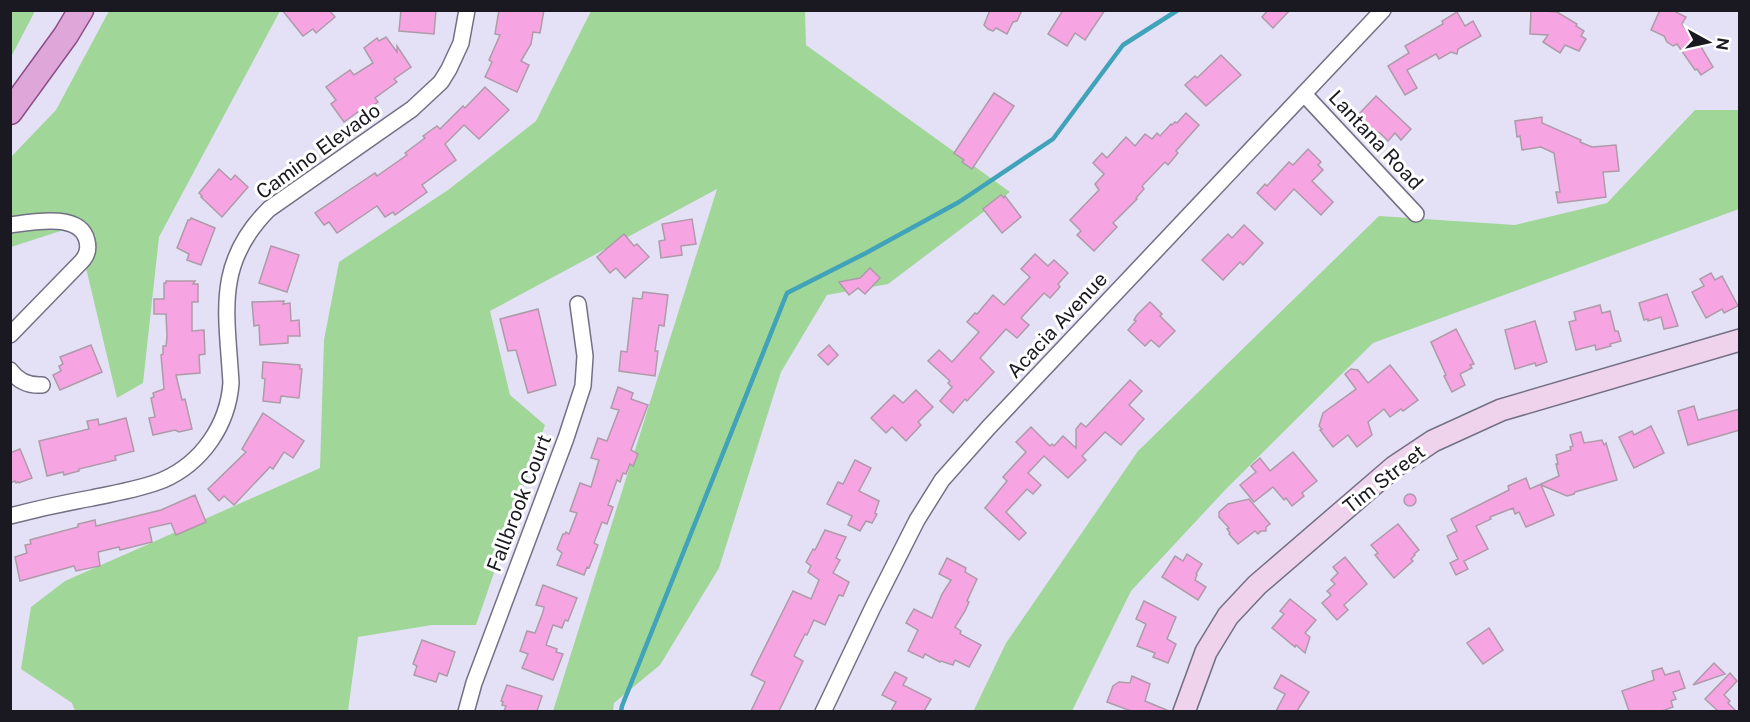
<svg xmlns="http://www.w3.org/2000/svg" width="1750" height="722" viewBox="0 0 1750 722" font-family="'Public Sans',sans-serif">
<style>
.green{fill:#a1d699}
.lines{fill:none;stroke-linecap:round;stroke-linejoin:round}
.stream{stroke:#40a3b9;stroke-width:4.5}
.building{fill:#f6a4e2;stroke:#ae9ba9;stroke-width:1.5}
.street-casing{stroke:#747084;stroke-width:18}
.secondary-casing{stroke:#747084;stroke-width:24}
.primary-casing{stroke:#8c4f87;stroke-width:27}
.street{stroke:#fff;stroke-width:15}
.secondary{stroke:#efd3ec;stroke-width:21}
.primary{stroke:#dfa7d9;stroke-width:24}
.labels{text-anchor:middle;stroke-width:6;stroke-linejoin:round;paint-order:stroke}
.street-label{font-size:20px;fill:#1a1820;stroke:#fff}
</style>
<rect width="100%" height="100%" fill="#e4e1f7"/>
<g class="green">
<path d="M11,10L35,11L11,57L10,11Z"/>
<path d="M109,11H280L159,237L143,383L117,398L76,226L11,247L10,158L56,110Z"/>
<path d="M591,11H805L806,45L1010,192L888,284L827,295L781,372L719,568L660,665L614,703L613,711H553L717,189L490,311L510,395L545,425L476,625H432L358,637L348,711H75L72,703L21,669L31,607L65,581L320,468L324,340L339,262L448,190L536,121Z"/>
<path d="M1695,110H1739V209L1373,343L1226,489L1131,591L1072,711L973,712L1006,643L1138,451L1379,216L1515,225L1607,203Z"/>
</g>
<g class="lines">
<path class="stream" d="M621,712L622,706L787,293L866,253L959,202L1053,139L1123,45L1178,10"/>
</g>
<g class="building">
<path d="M282,10H329L335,17L316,33L313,29L303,36Z"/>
<path d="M401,10H436L434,34L399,31Z"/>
<path d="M499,10H544L540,33L533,32L531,44L521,61L529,65L517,92L485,77L492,62L489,60L500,35L495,34Z"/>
<path d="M990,10H1022L1017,21L1013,22L1007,34L996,28L993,31L988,29L984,25Z"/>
<path d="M1063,10H1105L1085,40L1075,33L1067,46L1048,34Z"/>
<path d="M1268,10H1290L1273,28L1262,17Z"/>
<path d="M1531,10L1557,12L1577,24L1576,26L1584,31L1581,36L1586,39L1579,51L1565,45L1560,53L1543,42L1548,35L1530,34Z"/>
<path d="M1660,10H1672L1686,17L1682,24L1698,46L1700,45L1713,67L1701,75L1697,69L1695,70L1677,44L1673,46L1667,42L1664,36L1651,30Z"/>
<path d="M1457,12L1465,26L1473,21L1481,36L1458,49L1457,54L1451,52L1439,59L1436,54L1407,70L1417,88L1405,95L1388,66L1409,53L1405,46L1443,24L1442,21Z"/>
<path d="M386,37L397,52V46L411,67L394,79L397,82L375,98L378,102L366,110L365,109L363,111L362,109L344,122L331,104L336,100L326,87L350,70L354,75L373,63L364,48L377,38L379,41Z"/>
<path d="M1221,55L1241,75L1206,106L1185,85L1195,76L1197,78Z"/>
<path d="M485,87L509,110L479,139L464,125L445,144L456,160L422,185L427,192L395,215L393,212L385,217L377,206L337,233L329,222L324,225L315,213L375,173L377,176L407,155L405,153L425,138L423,136L437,126L440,129L463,106L465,108Z"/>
<path d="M994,93L1014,106L972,169L962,162L964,160L954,153Z"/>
<path d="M1376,96L1411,129L1401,140L1395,133L1388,141L1380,133L1376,132L1358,115Z"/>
<path d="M1186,113L1199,125L1176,151L1178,153L1168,165L1165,162L1142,186L1144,189L1136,198L1137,199L1113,223L1117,227L1094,251L1077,235L1081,231L1070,220L1099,190L1095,184L1104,174L1093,163L1102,153L1107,158L1126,137L1135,146L1145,134L1152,139L1157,133L1160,136L1171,124L1172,125L1175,122L1177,123Z"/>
<path d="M1542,117V123L1581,140L1580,142L1592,147L1616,145L1619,171L1603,172L1606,197L1558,203L1556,192H1560L1554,153L1541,147L1522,150L1520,136L1517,137L1515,121Z"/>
<path d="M1308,149L1321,162L1318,165L1323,170L1312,181L1333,202L1321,215L1294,189L1275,210L1257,193L1265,184L1267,186L1289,162L1293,165Z"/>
<path d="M219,169L231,180L235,175L248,187L222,217L201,197L202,196L199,193Z"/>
<path d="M1001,195L1004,198L1005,196L1021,217L1002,233L983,209Z"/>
<path d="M191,218L215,228L201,265L187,260L189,254L177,248L188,220H190Z"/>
<path d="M692,219L696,244L681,246L682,255L661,258L659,241L665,240L662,224Z"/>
<path d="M1244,225L1263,243L1243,265L1240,262L1223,280L1202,260L1228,234L1232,238Z"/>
<path d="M624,234L634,246L637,244L649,257L625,278L616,268L610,273L597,257Z"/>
<path d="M271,246L299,255L287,292L259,283Z"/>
<path d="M1035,254L1048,266L1054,260L1068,273L1058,284L1060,287L1050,298L1044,293L1021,318L1029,325L1017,338L1006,329L980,358L994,372L967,401L965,399L953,413L940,401L952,387L948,383L950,381L928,361L939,350L952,362L979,332L967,322L975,313L977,314L993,295L1004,305L1030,277L1021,269Z"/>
<path d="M870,268L880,278L865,294L858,288L849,295L839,282L860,278Z"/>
<path d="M1711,273L1715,280L1722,276L1738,306L1724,313L1722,309L1706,318L1692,292L1704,286L1700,279Z"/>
<path d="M166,281H195L193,284H198V302H192V331L204,330L205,354L199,355L200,373L176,375L182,400L185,399L192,429L179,432L175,430L153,435L149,418L155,417L151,398L154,397L153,393L164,389L161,355L163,354V346H166L167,336L166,314H154V299H164V283H166Z"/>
<path d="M643,292L668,295L664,326L659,325L655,351H658L655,376L619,371L621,351L627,352L633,298L642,299Z"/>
<path d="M1667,294L1678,326L1664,329L1661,317L1648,321V319L1644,320L1639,303Z"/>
<path d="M284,301L283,304L290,303L291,321L299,320L300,336H288V343L260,345L259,325L254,326L252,302Z"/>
<path d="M1150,302L1162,314L1160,316L1175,331L1159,347L1151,340L1145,346L1128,330L1136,321L1134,320L1137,315Z"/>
<path d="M1600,305L1602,313L1610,311L1615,331H1618L1621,341L1610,344L1611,346L1596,350L1595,345L1576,350L1569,322L1576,320L1574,312Z"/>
<path d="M538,309L556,385L528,393L516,350L508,351L500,319Z"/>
<path d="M1535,321L1547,362L1536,366L1535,363L1515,369L1505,330Z"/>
<path d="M1456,329L1474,364L1470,365L1472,368L1460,374L1465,385L1452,392L1444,376L1446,375L1431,342Z"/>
<path d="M91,345L102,372L60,390L53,375L61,371L59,366L63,364L60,357Z"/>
<path d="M829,345L838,355L828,365L818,355Z"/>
<path d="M263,362L300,365V369H302L299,398L281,396L280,403L263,401L265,379L262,378Z"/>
<path d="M1390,365L1418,400L1403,411L1401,409L1390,417L1384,409L1368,422L1372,435L1357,447L1348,435L1333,447L1320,430L1322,429L1319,426L1323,413L1356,389L1345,374L1351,369L1358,370L1368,383Z"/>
<path d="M1130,380L1142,391L1129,405L1144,419L1121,445L1105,432L1082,456L1086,460L1068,478L1044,456L1028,473L1041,485L1033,494L1027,489L1006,512L1026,533L1019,540L985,508L1007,481L1003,477L1026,452L1016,442L1031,427L1050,446L1052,444L1054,446L1063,436L1076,448V429L1081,423L1086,427Z"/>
<path d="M618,387L633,393L631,399L648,405L631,450L638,454L633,466L630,464L626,474L623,473L620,482L617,480L608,505L613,507L607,524L602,522L594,543L598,545L589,568L587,567L584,575L557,565L562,553L557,549L563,534H565L566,532L569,534L577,513L570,511L580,483L591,487L599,460L591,458L598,438L607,441L619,410L611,408Z"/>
<path d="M916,390L933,407L918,422L921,425L906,441L892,427L886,433L871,418L894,395L903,403Z"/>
<path d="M1694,406L1698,420L1740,409V430L1688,445L1678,411Z"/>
<path d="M263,413L304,441L293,458L284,452L273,469L270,467L234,505L224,496L219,501L208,489L246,452L242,449Z"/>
<path d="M126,418L134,451L115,456L116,460L79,469V471L64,475L63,472L47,476L39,441L89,429L87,421L98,419L99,425Z"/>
<path d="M1651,426L1664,453L1634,468L1619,437L1632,431L1634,435Z"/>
<path d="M1581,432L1584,443L1602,440L1604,445L1606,443L1617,480L1575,492L1574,494L1567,496L1541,485L1554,515L1526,527L1519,512L1515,514L1513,508L1490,517L1491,519L1476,526L1488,549L1464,561L1468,569L1456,575L1450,563L1458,559L1447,536L1457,531L1451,519L1509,490L1508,486L1526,478L1530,489L1559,476L1556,464H1558L1556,455L1571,450L1570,447L1573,446L1570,435Z"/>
<path d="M20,449L32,478L19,483L18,482L16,483L15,481L10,483V453Z"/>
<path d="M1293,452L1317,481L1302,493L1304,496L1292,506L1286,498L1284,500L1273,487L1254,502L1240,485L1256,472L1251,466L1260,458L1270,471Z"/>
<path d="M855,460L871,468L859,491L879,501L875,513L877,514L872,523L866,521L860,531L848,525L852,516L827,504L838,482L843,484Z"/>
<circle cx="1410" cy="500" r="6"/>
<path d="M195,495L206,522L176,535L171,523L149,528L152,542L120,550L119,547L98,552L100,566L76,571L74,566L20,581L15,557L27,553L25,545L31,544L30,540L33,539L78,527V524L95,520L96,526L161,510Z"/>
<path d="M1249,499L1270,524L1266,527V531H1261L1258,534L1255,531L1238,544L1229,534L1230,533L1227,529L1229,528L1219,517V512L1228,504Z"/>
<path d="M1398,524L1419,550L1414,554L1415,555L1411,559L1413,561L1394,578L1375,555L1378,553L1371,545Z"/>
<path d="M825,530L846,537L836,558L840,560L833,573L849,582L843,596L839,595L825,625L814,620L807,635L805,634L794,656L803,661L779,711H751L765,682L751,675L793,591L811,599L819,580L808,572L811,566L806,562L813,549L815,550Z"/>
<path d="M1187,554L1202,564L1196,574L1197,575L1195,580L1206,587L1198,600L1162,577L1175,556L1183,561Z"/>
<path d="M1345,557L1367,584L1344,605L1348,610L1337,620L1322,603L1331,595L1327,591L1335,584L1331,580L1338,573L1333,567Z"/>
<path d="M947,558L966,568L965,572L977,579L967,601L969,602L965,611L955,627L961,631L960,634L981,645L969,667L955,660L953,665L941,661L940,662L925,654L923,658L908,651L918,630L906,623L914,609L932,618L942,594L951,580L939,574Z"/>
<path d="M543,585L577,598L568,621L565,620L562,628L553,625L546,645L557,649L556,652L563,654L553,680L522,668L528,654L520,651L527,631L535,633L543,612L544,607L536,605Z"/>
<path d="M1290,599L1316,620L1305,633L1310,637L1305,653L1296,645L1295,647L1272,628L1284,614L1280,611Z"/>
<path d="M1144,601L1176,617L1167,639L1176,644L1168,663L1153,657L1155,653L1137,646L1146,624L1136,619Z"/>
<path d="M1489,628L1503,650L1483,664L1467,643Z"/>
<path d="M422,640L455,652L447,676L439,673L436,682L414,675L417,666L413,664Z"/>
<path d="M1714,663L1725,674L1693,685Z"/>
<path d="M1662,668L1665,675L1679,671L1685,688L1673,692L1676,699L1671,701L1673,707L1662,711H1629L1622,691L1654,680L1652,671Z"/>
<path d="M895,672L907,678L903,685L931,699L924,711H891L896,702L882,695Z"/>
<path d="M1730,673L1737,681L1724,695L1730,701L1728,703L1736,711H1718L1705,699Z"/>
<path d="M1281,675L1309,692L1297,711H1276L1285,694L1274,688Z"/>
<path d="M1132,676L1150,684L1145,701L1169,711H1131L1107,702L1113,686L1119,682L1130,683Z"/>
<path d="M507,685L542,696L537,711H504L506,706L502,705L503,702L501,701Z"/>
</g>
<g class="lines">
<defs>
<g id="street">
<path d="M1304,94L1416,214"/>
<path d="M10,225C32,222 81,212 87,241C89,249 87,256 81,262L10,335"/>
<path d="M10,370C18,381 28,386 42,385"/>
<path d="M10,516C37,509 64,503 92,498C115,493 141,489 163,480C202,463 228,425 231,383C227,313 214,264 269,209L412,109L441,82L449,69L461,43L467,10"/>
<path d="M466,712L474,683L566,438L583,386L585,356L578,304"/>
<path d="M823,712L873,607L917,520L942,480L989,427L1383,10"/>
</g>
<path id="secondary" d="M1184,712L1206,652L1228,616L1257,585L1394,467L1433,441L1501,410L1740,340"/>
<path id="primary" d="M10,112L66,35L81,10"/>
</defs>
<use href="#street" class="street-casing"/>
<use href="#secondary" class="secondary-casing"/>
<use href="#primary" class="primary-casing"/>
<use href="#street" class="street"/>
<use href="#secondary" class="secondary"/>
<use href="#primary" class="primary"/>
</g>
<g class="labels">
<g class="street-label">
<text transform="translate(1376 140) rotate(47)" y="7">Lantana Road</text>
<text transform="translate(318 151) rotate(-36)" y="7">Camino Elevado</text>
<text transform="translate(1057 325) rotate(-47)" y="7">Acacia Avenue</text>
<text transform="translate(1384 479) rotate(-38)" y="7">Tim Street</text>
<text transform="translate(519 503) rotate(-69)" y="7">Fallbrook Court</text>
</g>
</g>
<rect width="1750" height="722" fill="none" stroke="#1a1820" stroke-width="24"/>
<g transform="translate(1708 42) rotate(98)" stroke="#ffffff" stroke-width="4.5" paint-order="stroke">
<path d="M0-4.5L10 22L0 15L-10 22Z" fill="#1a1820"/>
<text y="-9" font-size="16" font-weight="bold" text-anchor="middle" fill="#1a1820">N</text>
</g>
</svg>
